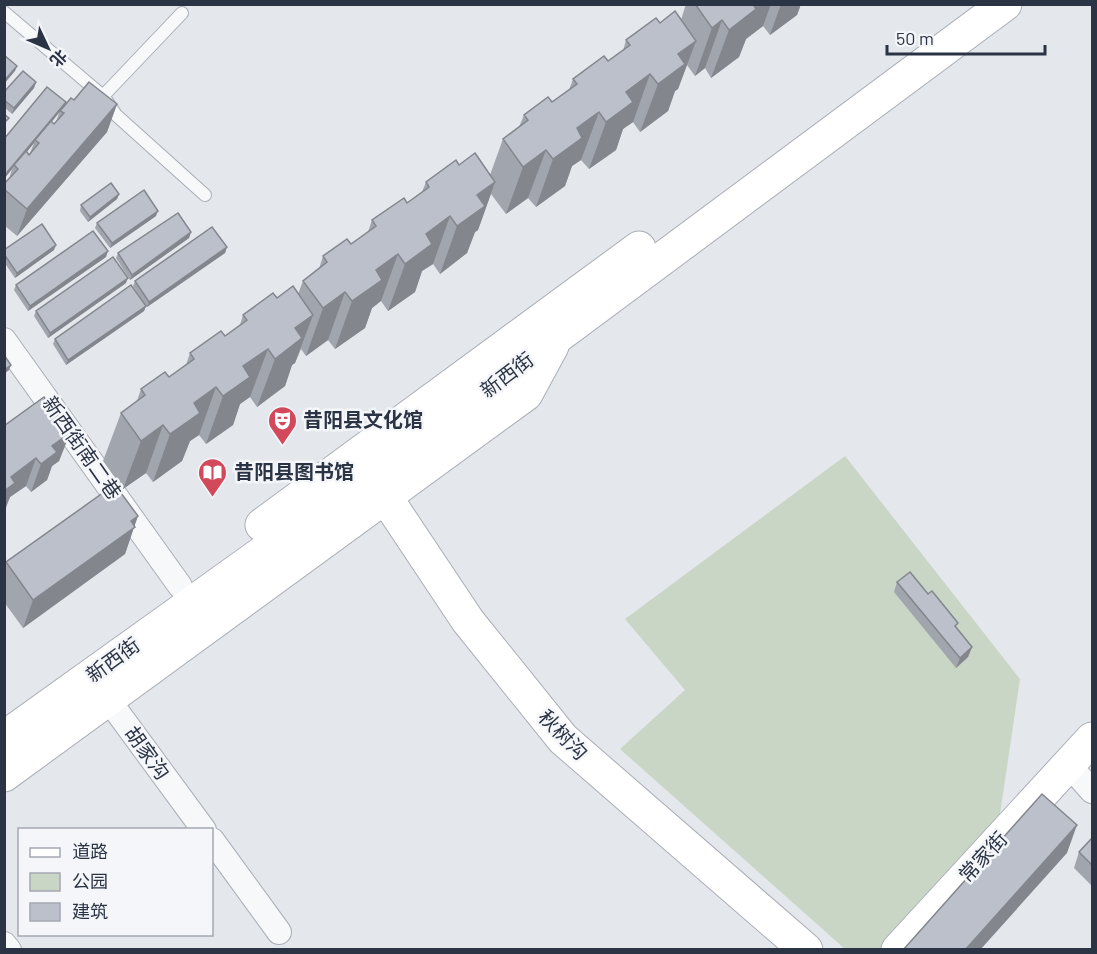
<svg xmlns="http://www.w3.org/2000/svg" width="1097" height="954" viewBox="0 0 1097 954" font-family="Barlow,'Noto Sans SC',sans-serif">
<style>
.green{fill:#c9d6c5}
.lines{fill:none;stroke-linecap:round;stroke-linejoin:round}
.lane-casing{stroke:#a9aeb7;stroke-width:14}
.street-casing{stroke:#a9aeb7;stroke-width:26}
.secondary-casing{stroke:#a9aeb7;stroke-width:35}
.lane{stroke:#f7f8fa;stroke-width:12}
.street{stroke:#f7f8fa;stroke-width:24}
.secondary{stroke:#fff;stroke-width:33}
.wall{fill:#a1a5ae;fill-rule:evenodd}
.shaded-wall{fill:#83868d}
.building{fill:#bbc0ca;stroke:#83868d;stroke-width:1.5}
.labels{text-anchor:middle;stroke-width:5;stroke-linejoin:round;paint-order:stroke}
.street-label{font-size:20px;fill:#2b3445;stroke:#f4f6f9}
.poi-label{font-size:20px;font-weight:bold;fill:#2b3445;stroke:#f4f6f9;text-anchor:start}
</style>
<rect width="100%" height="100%" fill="#e4e7ec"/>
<path class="green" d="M845,456L1020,679L1000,814L879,949H845L620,749L685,690L625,619Z"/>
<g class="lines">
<defs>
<g id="lane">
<path d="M4,12L103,96L182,13"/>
<path d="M106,100L116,115L205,195"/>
</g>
<g id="street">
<path d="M4,340L180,586"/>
<path d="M99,687L204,830"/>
<path d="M1068,764L1092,791"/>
<path d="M212,840L279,932"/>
<path d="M4,944L9,950"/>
</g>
<g id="secondary">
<path d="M372,477L468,621L563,739L806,950"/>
<path d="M262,525L639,248"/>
<path d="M4,738L371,475L1005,4"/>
<path d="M4,775L526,394L552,346"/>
<path d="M898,950L1092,739"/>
</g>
</defs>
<use href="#lane" class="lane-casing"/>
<use href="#street" class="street-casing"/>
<use href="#secondary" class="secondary-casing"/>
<use href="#lane" class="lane"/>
<use href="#street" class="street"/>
<use href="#secondary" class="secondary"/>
</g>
<g class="wall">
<path d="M686,4H801L797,15L770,35L763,26L746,39L739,57L711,78L705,68L695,76L687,65L678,89L675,91L668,111L640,132L633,122L623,129L616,150L589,169L581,160L572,166L565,186L536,207L528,198L506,214L491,194L478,230L475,232L467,253L440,274L433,264L422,271L415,292L388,311L381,301L372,308L365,328L335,349L328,340L306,356L301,349L295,363L292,365L285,386L257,407L250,397L240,404L233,425L206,444L199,435L190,441L182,461L153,482L146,473L123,489L103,461L121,413L137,401L141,389L169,377L186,365L190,353L225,336L240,325L243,315L277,298L298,294L303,281L319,269L323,256L351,244L368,232L372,220L407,203L422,192L426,182L459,165L490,175L503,139L519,127L524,115L552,102L569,90L573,79L608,61L623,51L626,40L660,23L681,20Z"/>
<path d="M36,82L34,88L12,114L4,107V92Z"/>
<path d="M74,100L117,104L107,132L17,236L4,225V184L9,179L12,169L4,179V139ZM59,113L56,122L54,124L52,122ZM34,143L30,153L29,155L27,152Z"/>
<path d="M119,194L117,199L88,222L80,211L81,205Z"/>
<path d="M156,216L110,248L95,228L97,223Z"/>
<path d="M191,232L189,238L130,280L116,258L118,253Z"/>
<path d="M227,247L225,253L147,307L146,306L144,311L66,365L53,344L55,339L144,303L133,286L135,281Z"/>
<path d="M4,250H54L15,278L4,262Z"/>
<path d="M106,257L28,311L14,290L16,285Z"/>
<path d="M126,283L48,338L34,316L36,311Z"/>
<path d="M4,426L70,433L59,461L52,466L47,480L31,492L26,486L10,497L5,511Z"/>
<path d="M134,526L125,554L23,628L4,602V566L6,562Z"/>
<path d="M897,582L957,628L972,647L968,657L956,668L894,592Z"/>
<path d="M1092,838V886L1074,868L1079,852Z"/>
</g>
<g class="shaded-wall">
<path d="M748,4H771L763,26L746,39L739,57L711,78L729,30Z"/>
<path d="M781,4H801L797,15L770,35Z"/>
<path d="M722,20L705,68L695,76L712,28Z"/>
<path d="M696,41L678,89L675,91L668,111L640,132L658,84L678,54Z"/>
<path d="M17,66L15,71L4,84V81Z"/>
<path d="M650,74L633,122L623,129L616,150L589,169L606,122L626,92Z"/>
<path d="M36,82L34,88L12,114L14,108Z"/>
<path d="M66,102L64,107L60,111L36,141L35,140L34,143L15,166L14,165L12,169L4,179V176Z"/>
<path d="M117,104L107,132L17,236L27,209Z"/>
<path d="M599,112L581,160L572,166L565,186L536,207L553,159L577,128Z"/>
<path d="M546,150L528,198L506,214L523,167Z"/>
<path d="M495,182L478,230L475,232L467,253L440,274L457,226L477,195Z"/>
<path d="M119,194L117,199L88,222L90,217Z"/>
<path d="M158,211L156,216L110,248L112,243Z"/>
<path d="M450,216L433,264L422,271L415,292L388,311L405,264L426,234Z"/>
<path d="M191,232L189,238L130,280L132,275Z"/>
<path d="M56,245L54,250L15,278L17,273Z"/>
<path d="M227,247L225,253L147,307L149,302Z"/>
<path d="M108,251L106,257L28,311L30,306Z"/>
<path d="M398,254L381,301L372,308L365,328L335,349L352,301L376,270Z"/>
<path d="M128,278L126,283L48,338L50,333Z"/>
<path d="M345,292L328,340L306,356L323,308Z"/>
<path d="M146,306L144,311L66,365L68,360Z"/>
<path d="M313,315L295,363L292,365L285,386L257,407L275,359L295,328Z"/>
<path d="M268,349L250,397L240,404L233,425L206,444L223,396L243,366Z"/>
<path d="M11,365L9,370L4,374V370Z"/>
<path d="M216,387L199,435L190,441L182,461L153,482L170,434L194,403Z"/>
<path d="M163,425L146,473L123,489L141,441Z"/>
<path d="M70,433L59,461L52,466L47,480L31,492L41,464L52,446Z"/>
<path d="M36,458L26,486L10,497L4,511V491L11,477Z"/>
<path d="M138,516L125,554L23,628L33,600Z"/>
<path d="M972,647L968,657L956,668L960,658Z"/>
<path d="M1077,825L1067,853L980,950H965Z"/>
</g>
<g class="building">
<path d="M695,4H753L756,9L729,30L722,20L712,28Z"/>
<path d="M675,11L696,41L678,54L685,64L658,84L650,74L626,92L633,102L606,122L599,112L577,128L582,138L553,159L546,150L523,167L503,139L528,120L524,115L548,97L552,102L577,84L573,79L604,56L608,61L630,45L626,40L656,18L660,23Z"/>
<path d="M4,55L17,66L4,81Z"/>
<path d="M23,71L36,82L14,108L4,100V92Z"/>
<path d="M89,82L117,104L27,209L4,189V184L18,169L14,165L26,151L29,155L39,143L35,140L51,121L54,124L64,113L60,111L71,98L74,100Z"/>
<path d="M47,87L66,102L4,176V139Z"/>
<path d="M4,114L9,118L4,123Z"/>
<path d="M475,153L495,182L477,195L485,206L457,226L450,216L426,234L432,244L405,264L398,254L376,270L382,280L352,301L345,292L323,308L303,281L327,262L323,256L347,239L351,244L376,226L372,220L404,198L407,203L429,187L426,182L456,160L459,165Z"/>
<path d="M111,183L119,194L90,217L81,205Z"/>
<path d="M144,190L158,211L112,243L97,223Z"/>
<path d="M178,213L191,232L132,275L118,253Z"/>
<path d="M42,224L56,245L17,273L4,254V250Z"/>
<path d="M212,227L227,247L149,302L135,281Z"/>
<path d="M93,231L108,251L30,306L16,285Z"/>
<path d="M113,257L128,278L50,333L36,311Z"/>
<path d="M131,285L146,306L68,360L55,339Z"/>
<path d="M293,286L313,315L295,328L302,338L275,359L268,349L243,366L250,377L223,396L216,387L194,403L200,413L170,434L163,425L141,441L121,413L145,395L141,389L165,372L169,377L194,359L190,353L221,331L225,336L247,320L243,315L273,293L277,298Z"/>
<path d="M4,355L11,365L4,370Z"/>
<path d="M44,397L70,433L52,446L57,452L41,464L36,458L11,477L15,483L4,491V426Z"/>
<path d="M107,490L114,498L121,493L138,516L131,521L135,527L33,600L6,562Z"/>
<path d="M910,572L928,594L932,591L958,623L955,626L972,647L960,658L897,582Z"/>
<path d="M1042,794L1077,825L965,950H903Z"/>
<path d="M1092,838V865L1079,852Z"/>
</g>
<defs>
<symbol id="theatre-pin" viewBox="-11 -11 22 30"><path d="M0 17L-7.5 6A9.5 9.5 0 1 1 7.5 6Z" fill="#d1495b" stroke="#f4f6f9"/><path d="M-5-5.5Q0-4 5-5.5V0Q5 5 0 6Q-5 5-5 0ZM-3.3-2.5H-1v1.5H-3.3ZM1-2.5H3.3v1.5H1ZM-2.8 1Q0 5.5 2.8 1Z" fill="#fff"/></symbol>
<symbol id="library-pin" viewBox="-11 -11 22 30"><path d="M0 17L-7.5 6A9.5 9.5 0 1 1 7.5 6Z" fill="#d1495b" stroke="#f4f6f9"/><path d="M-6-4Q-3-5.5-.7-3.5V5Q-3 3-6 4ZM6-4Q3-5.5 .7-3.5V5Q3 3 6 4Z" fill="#fff"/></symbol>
</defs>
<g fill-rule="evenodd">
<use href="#theatre-pin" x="266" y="404" width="33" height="45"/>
<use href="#library-pin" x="196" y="456" width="33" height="45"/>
</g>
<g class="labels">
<g class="street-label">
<text transform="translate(507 375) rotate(-37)" y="7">新西街</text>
<text transform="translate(82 448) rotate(55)" y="7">新西街南二巷</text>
<text transform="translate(113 660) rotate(-36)" y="7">新西街</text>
<text transform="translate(563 735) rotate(46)" y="7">秋树沟</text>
<text transform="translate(147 753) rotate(54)" y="7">胡家沟</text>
<text transform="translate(983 857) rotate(-47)" y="7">常家街</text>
</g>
<g class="poi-label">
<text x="303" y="427">昔阳县文化馆</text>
<text x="234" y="479">昔阳县图书馆</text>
</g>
</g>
<rect width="1097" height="954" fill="none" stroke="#2b3445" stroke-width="12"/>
<rect x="18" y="828" width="195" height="108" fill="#f4f6f9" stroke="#a4a8b1" stroke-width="1.5"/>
<rect x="30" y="848" width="30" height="9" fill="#ffffff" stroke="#a4a8b1" stroke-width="1.5"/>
<text x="72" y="858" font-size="18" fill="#2b3445">道路</text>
<rect x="30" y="873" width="30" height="18" fill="#c9d6c5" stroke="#a4a8b1" stroke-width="1.5"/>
<text x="72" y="888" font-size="18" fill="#2b3445">公园</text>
<rect x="30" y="903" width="30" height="18" fill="#bbc0ca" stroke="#a4a8b1" stroke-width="1.5"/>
<text x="72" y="918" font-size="18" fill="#2b3445">建筑</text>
<g transform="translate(48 48) rotate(134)" stroke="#f4f6f9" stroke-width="4.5" paint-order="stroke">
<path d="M0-4.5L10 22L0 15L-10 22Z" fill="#2b3445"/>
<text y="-9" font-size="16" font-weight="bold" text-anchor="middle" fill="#2b3445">北</text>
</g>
<path d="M887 45v9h158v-9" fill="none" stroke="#2b3445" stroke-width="3"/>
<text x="896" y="45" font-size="18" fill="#2b3445" stroke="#f4f6f9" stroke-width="4.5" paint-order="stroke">50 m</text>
</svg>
